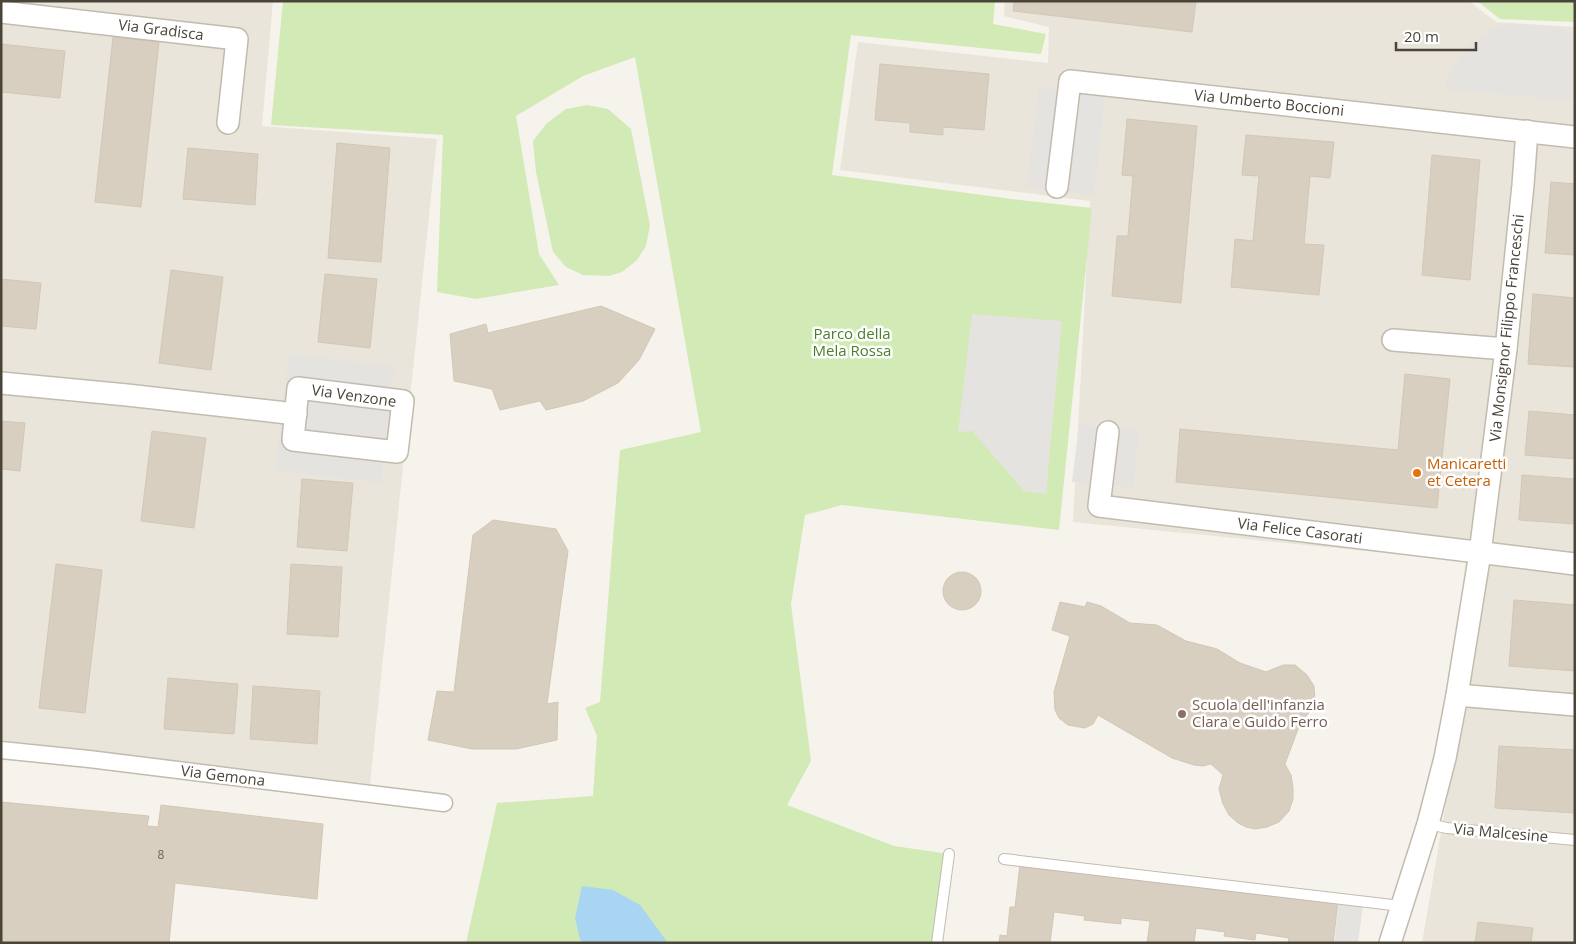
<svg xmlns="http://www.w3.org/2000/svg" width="1576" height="944" viewBox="0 0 1576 944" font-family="'Open Sans',sans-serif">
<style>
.residential{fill:#eae5da}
.green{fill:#d2eab5}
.parking{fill:#e5e3e0}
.water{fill:#a9d4f2}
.building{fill:#d8cfc1;stroke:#d3c7b4}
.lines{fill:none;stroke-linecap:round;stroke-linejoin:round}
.service-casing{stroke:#c2bbae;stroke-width:12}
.pedestrian-casing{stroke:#c2bbae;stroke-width:19}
.minor-casing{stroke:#c2bbae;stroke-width:24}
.service{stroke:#fff;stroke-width:10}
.pedestrian{stroke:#fff;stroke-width:16}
.minor{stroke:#fff;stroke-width:21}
.food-dot{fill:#e8710a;stroke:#fff;stroke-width:2}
.education-dot{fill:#8d6e63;stroke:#fff;stroke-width:2}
.labels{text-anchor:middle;stroke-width:5;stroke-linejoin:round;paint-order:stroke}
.number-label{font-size:12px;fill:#6e675b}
.street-label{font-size:15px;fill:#4b4439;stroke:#fff}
.park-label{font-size:15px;fill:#4a7f2a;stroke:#fff}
.food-label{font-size:15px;fill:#c56008;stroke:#fff;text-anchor:start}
.education-label{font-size:15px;fill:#785e54;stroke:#fff;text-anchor:start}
</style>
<rect width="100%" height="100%" fill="#f6f3ec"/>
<g class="residential">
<path d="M1,1H273L262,126L437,139L370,784L1,740Z"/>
<path d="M1005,1H1469L1496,22L1575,27V943H1422L1487,563L1073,522L1090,201L840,170L858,42L1048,63L1049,27L1004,16Z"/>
</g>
<g class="green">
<path d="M283,1H995L993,24L1046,34L1041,54L851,35L832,175L1020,200L1092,208L1059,530L842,505L805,515L791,604L811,761L787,805L894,846L949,854L937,943H466L497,803L593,796L597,736L585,708L600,702L620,450L701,432L635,57L583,76L516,116L539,254L559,285L476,299L437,292L443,135L271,125Z"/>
<path d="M1477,1H1575V22L1500,19Z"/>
<path d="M587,105L608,109L631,129L650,225L646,246L637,260L622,272L609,276L583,275L566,267L553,252L536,172L533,141L547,123L566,109Z"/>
</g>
<g class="parking">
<path d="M1502,24L1561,27L1575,34V101L1445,89L1449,73L1469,44Z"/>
<path d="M1039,87L1105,95L1094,195L1027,187Z"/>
<path d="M972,314L1062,321L1046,494L1024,491L972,431L958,432Z"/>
<path d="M289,354L394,366L381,483L275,471Z"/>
<path d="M1079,424L1139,431L1133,488L1072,482Z"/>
<path d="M1339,902L1363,905L1358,943H1334Z"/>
</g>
<path class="water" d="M582,886L613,890L640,905L668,943H581L575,918Z"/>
<g class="building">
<path d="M1014,1H1196L1192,32L1013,11Z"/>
<path d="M113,37L159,42L141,207L95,202Z"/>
<path d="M1,44L65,51L60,98L1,92Z"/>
<path d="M880,64L989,74L984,130L943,127V135L910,132V123L875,120Z"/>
<path d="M1127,119L1197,126L1181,303L1112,296L1117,236H1128L1133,176L1122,175Z"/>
<path d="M1246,135L1334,142L1330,178L1310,176L1304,244L1324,245L1319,295L1231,287L1235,239L1253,241L1259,176L1242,175Z"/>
<path d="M337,143L390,148L381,262L328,258Z"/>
<path d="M188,148L258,154L255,205L183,199Z"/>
<path d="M1432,155L1480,160L1470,280L1422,275Z"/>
<path d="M1551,182L1575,184V255L1545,253Z"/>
<path d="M171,270L223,277L211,370L159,363Z"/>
<path d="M325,274L377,279L370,348L318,342Z"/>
<path d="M1,279L41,283L36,329L1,326Z"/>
<path d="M1533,294L1575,298V367L1528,364Z"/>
<path d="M601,306L655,329L639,360L618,383L583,401L546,410L540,401L500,410L492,389L454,381L450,334L486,324L488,333Z"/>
<path d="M1405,374L1450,379L1437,508L1176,482L1180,429L1398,450Z"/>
<path d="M1529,411L1575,415V459L1525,455Z"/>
<path d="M1,421L25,423L20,471L1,469Z"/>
<path d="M152,431L206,438L194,528L141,521Z"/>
<path d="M1522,475L1575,479V524L1519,520Z"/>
<path d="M302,479L353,483L347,551L297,547Z"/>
<path d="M493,520L556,529L568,551L547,704L558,702L557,740L516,749H472L428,740L437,691L454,692L473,535Z"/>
<path d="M56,564L102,570L85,713L39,708Z"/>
<path d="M291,564L342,567L338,637L287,634Z"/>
<circle cx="962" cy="591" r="19"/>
<path d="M1514,600L1575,605V671L1509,666Z"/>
<path d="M1060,602L1085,607L1087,602L1101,606L1130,623L1157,625L1186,641L1217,649L1240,663L1266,672L1283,665H1295L1307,675L1314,686L1315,702L1309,713L1301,721L1285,764L1291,775L1293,787V799L1289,811L1279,822L1267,827L1255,829L1246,827L1238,823L1229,815L1223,804L1219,789L1223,775L1211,764L1203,766L1194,765L1172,758L1098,715L1093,724L1085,728L1068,725L1059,718L1055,710L1054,692L1070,636L1052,630Z"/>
<path d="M168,678L238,684L234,734L164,729Z"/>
<path d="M253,686L320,691L317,744L250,739Z"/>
<path d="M1499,746L1575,750V813L1495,808Z"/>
<path d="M1,802L149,816L147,826L158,827L161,805L323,824L317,899L175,883L169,943H1Z"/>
<path d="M1020,864L1338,902L1333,943H1288L1289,938L1256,933L1255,940L1224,936L1225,932L1196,928L1194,943H1147L1150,921L1121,918V924L1084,920L1085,916L1054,912L1050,943H999L1000,935L1007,936L1010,907H1015Z"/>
<path d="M1478,922L1533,928L1531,943H1475Z"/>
</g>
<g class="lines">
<defs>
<g id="service">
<path d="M1428,824L1447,828L1575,840"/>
<path d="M1004,859L1401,906"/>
<path d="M937,943L949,854"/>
</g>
<path id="pedestrian" d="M1,750L89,759L444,803"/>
<g id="minor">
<path d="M1,12L237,39L228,123"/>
<path d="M1057,187L1070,81L1575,137"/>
<path d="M1393,340L1506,349"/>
<path d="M1,383L127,395L296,414"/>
<path d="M298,388L403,401L397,452L293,440Z"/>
<path d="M1108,432L1099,506L1575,564"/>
<path d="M1457,695L1575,705"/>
<path d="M1390,943L1428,824L1445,758L1457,695L1480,553L1506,349L1523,185L1527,131"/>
</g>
</defs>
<use href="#service" class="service-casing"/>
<use href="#pedestrian" class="pedestrian-casing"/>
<use href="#minor" class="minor-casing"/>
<use href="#service" class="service"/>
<use href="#pedestrian" class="pedestrian"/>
<use href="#minor" class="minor"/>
</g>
<circle class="food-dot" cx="1417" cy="473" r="5"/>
<circle class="education-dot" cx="1182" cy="714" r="5"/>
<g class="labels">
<g class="number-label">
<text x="161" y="859">8</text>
</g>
<g class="street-label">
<text transform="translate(161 30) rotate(7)" y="5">Via Gradisca</text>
<text transform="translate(1269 103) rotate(6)" y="5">Via Umberto Boccioni</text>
<text transform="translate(1507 328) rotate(-84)" y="5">Via Monsignor Filippo Franceschi</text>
<text transform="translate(354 396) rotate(8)" y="5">Via Venzone</text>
<text transform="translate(1300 531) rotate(7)" y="5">Via Felice Casorati</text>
<text transform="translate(223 776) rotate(7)" y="5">Via Gemona</text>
<text transform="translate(1501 833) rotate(5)" y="5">Via Malcesine</text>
</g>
<g class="park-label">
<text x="852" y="339">Parco della<tspan x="852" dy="17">Mela Rossa</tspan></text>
</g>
<g class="food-label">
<text x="1427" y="469">Manicaretti<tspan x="1427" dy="17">et Cetera</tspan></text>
</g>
<g class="education-label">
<text x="1192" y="710">Scuola dell'infanzia<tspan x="1192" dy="17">Clara e Guido Ferro</tspan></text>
</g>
</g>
<rect width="1576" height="944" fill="none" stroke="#4b4439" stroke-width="5"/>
<path d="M1396 42v8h80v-8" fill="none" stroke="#4b4439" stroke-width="2.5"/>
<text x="1404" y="42" font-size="15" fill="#4b4439" stroke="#ffffff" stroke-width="4" paint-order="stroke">20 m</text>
</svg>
